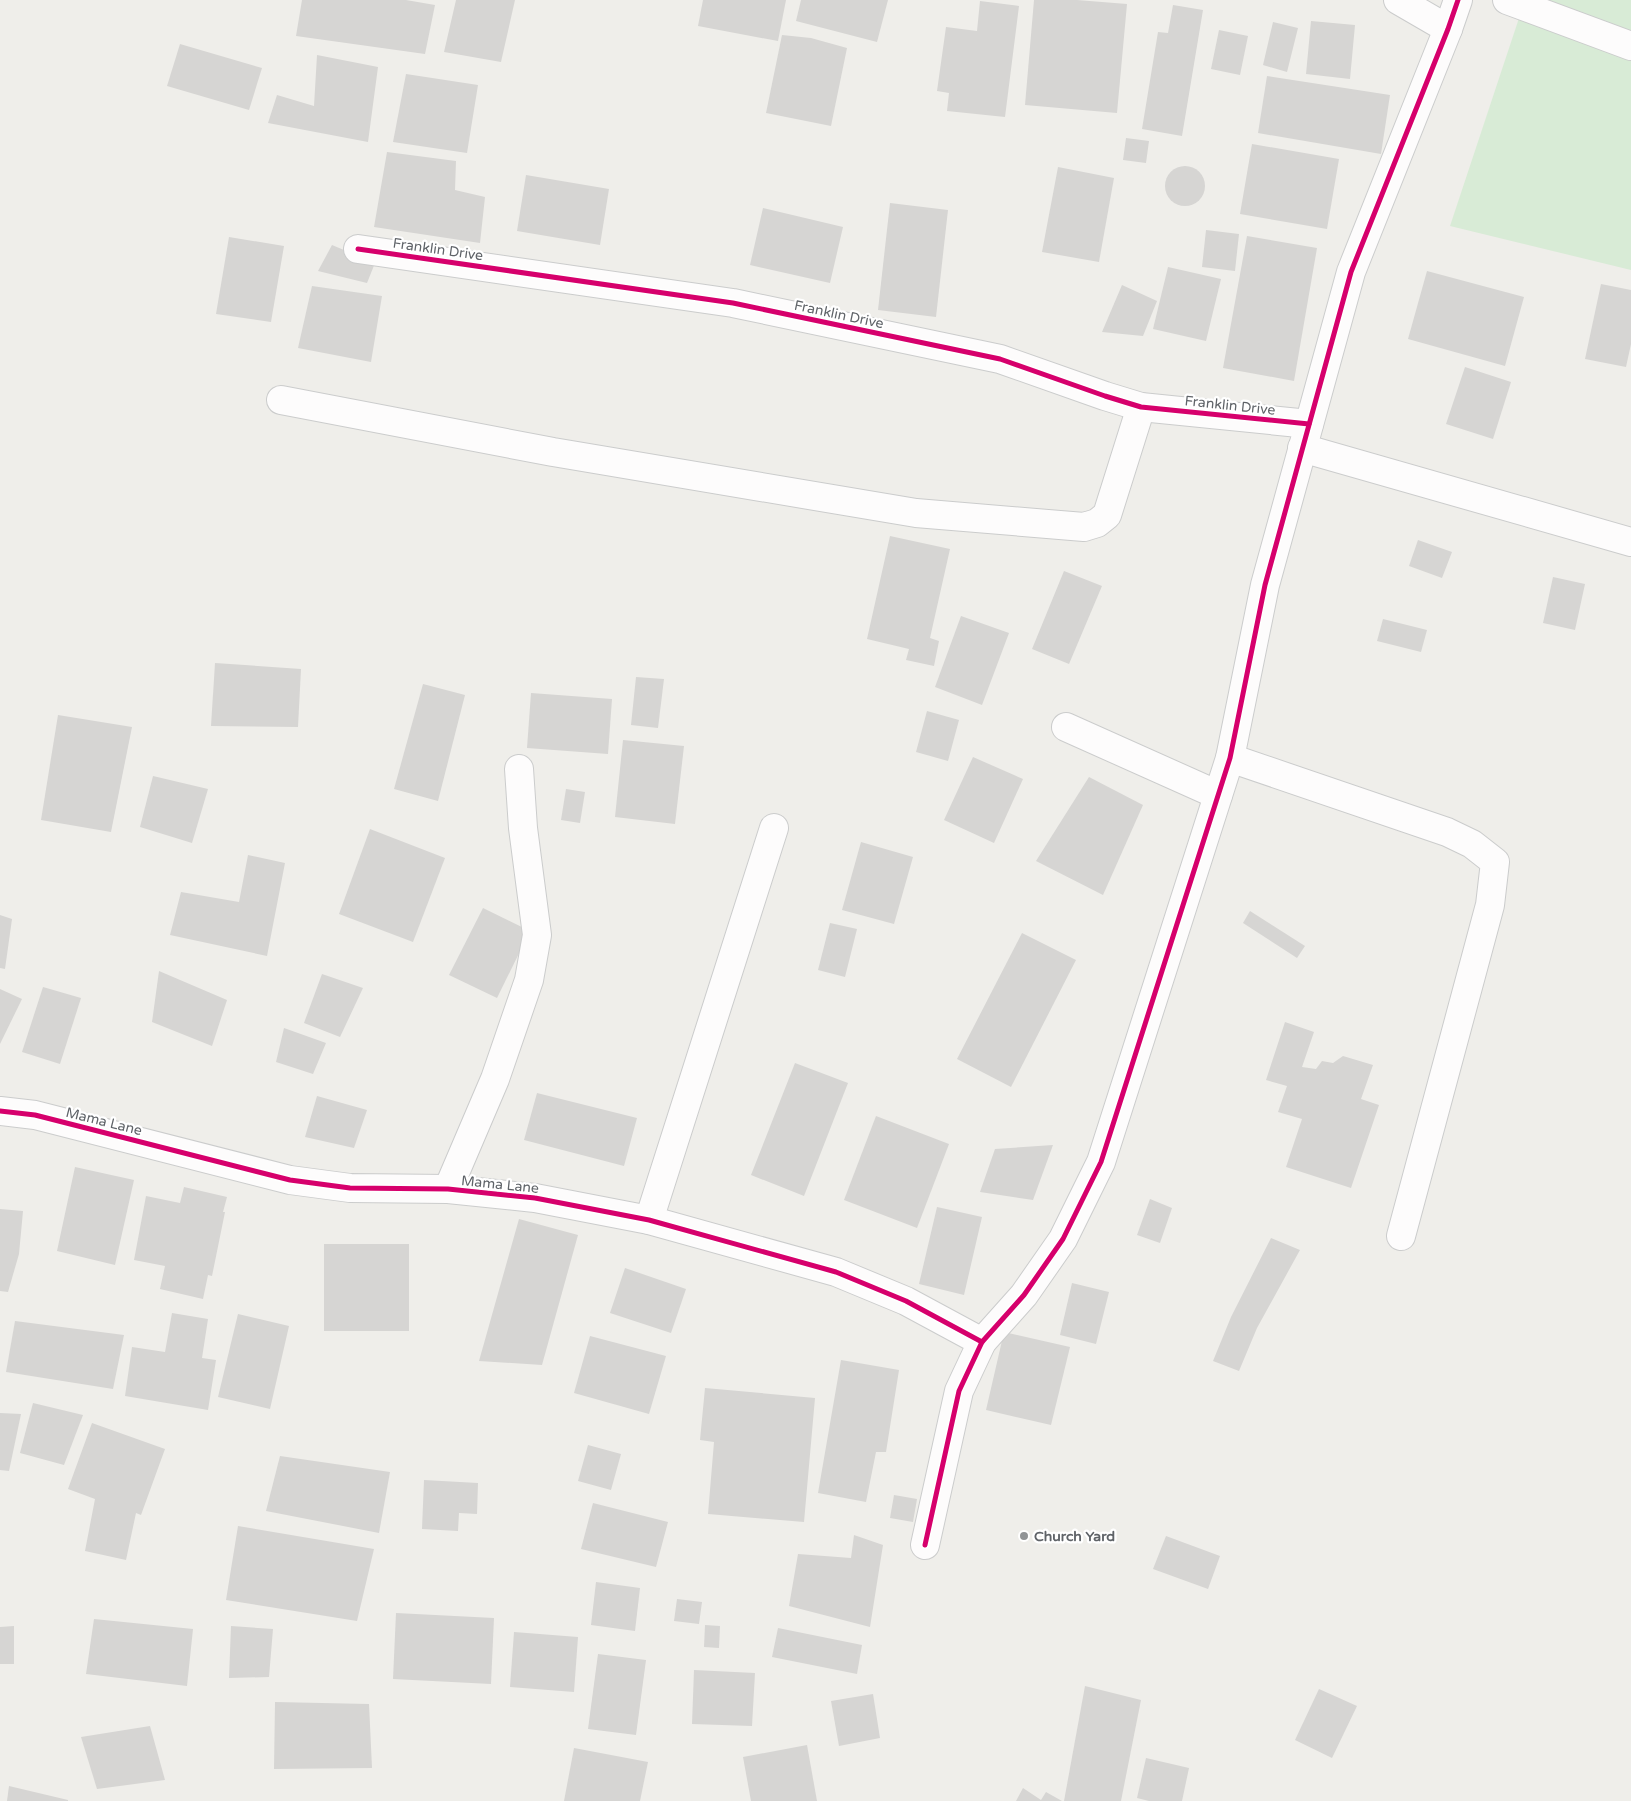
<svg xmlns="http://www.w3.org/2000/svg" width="1631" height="1801" viewBox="0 0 1631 1801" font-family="'Varela Round',sans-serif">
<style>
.green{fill:#d8ebd6}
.building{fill:#d6d5d3}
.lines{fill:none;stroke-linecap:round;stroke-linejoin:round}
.street-casing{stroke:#cbcccc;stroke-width:30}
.street{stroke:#fdfcfc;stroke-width:28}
.cycleway-casing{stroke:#fff;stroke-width:8}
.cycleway{stroke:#d6006c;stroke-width:5}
.poi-dot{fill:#919496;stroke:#fff;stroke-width:2}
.labels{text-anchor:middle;stroke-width:4.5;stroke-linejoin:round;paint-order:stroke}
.street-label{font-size:14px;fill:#5f6368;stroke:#fff}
.poi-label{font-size:14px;font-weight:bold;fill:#5f6368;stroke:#fff;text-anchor:start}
</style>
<rect width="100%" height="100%" fill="#efeeea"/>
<path class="green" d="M1525,0H1631V270L1450,226Z"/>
<g class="building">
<path d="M302,0H406L435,5L425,54L296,36Z"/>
<path d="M456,0H515L501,62L444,52Z"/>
<path d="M703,0H786L778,41L698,26Z"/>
<path d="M801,0H888L877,42L796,21Z"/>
<path d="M1034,0H1077L1127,4L1117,113L1025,105Z"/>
<path d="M980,1L1019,6L1005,117L947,111L949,93L937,91L946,27L977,31Z"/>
<path d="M1173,5L1203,10L1182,136L1142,129L1158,32L1168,33Z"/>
<path d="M1311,21L1355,25L1350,79L1306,74Z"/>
<path d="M1273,22L1298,28L1287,72L1263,65Z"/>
<path d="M1219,30L1248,36L1240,75L1211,69Z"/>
<path d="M782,35L811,38L847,48L831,126L766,113Z"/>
<path d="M180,44L262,68L249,110L167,86Z"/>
<path d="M317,55L378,67L368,142L268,123L277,95L314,106Z"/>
<path d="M406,74L478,85L467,153L393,142Z"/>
<path d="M1267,76L1390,95L1381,154L1258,133Z"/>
<path d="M1126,138L1149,141L1146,163L1123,160Z"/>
<path d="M1252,144L1339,159L1327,229L1240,214Z"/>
<path d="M387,152L456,161L455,190L485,197L480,243L374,227Z"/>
<circle cx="1185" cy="186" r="20"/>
<path d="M1058,167L1114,178L1099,262L1042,252Z"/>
<path d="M526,175L609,189L600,245L517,231Z"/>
<path d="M890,203L948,210L936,317L878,310Z"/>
<path d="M763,208L843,227L830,283L750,265Z"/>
<path d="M1206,230L1239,234L1235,271L1202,267Z"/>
<path d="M1247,236L1317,248L1294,381L1223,368Z"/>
<path d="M229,237L284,246L271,322L216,314Z"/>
<path d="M332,245L375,263L367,283L318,271Z"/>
<path d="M1168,267L1221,279L1206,341L1153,329Z"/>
<path d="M1427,271L1524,297L1505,366L1408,339Z"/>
<path d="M1601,284L1631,290V344L1626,367L1585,359Z"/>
<path d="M1122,285L1157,301L1143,336L1102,332Z"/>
<path d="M312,286L382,296L371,362L298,348Z"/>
<path d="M1465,367L1511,382L1493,439L1446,424Z"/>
<path d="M890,536L950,549L930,638L939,641L934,666L906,660L909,649L867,639Z"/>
<path d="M1418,540L1452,552L1442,578L1409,566Z"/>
<path d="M1064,571L1102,586L1069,664L1032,649Z"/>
<path d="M1553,577L1585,584L1575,630L1543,623Z"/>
<path d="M961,616L1009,633L982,705L935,687Z"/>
<path d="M1383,619L1427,630L1421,652L1377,641Z"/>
<path d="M215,663L301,669L298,727L211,726Z"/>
<path d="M636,677L664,679L658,728L631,725Z"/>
<path d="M423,684L465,695L438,801L394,789Z"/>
<path d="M531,693L612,699L608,754L527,748Z"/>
<path d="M927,711L959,720L948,761L916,752Z"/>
<path d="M58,715L132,727L111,832L41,820Z"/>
<path d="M623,740L684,746L675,824L615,817Z"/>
<path d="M973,757L1023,779L994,843L944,820Z"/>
<path d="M153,776L208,789L192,843L140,827Z"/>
<path d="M1089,777L1143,805L1103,895L1036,861Z"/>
<path d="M566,789L585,792L580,823L561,820Z"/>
<path d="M370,829L445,858L413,942L339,914Z"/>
<path d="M861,842L913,857L894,924L842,910Z"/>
<path d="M248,855L285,863L267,956L170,935L181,892L239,902Z"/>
<path d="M483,908L530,931L497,998L449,975Z"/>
<path d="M1250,911L1305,946L1297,958L1243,923Z"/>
<path d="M0,915L12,919L5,969L0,968Z"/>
<path d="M830,923L857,929L845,977L818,970Z"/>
<path d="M1022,933L1076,960L1011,1087L957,1059Z"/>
<path d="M159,971L227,1000L212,1046L152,1022Z"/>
<path d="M322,974L363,988L340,1037L304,1023Z"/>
<path d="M43,987L81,998L60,1064L22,1052Z"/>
<path d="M0,989L22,999L0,1044Z"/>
<path d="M1285,1022L1314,1032L1302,1067L1316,1069L1322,1061L1333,1063L1343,1056L1373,1065L1361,1099L1379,1105L1351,1188L1286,1167L1302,1119L1278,1112L1287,1086L1266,1080Z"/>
<path d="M284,1028L326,1043L313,1074L276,1062Z"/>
<path d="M795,1063L848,1083L804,1196L751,1175Z"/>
<path d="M537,1093L637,1118L624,1166L524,1140Z"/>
<path d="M317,1096L367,1110L354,1148L305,1137Z"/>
<path d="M876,1116L949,1144L917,1228L844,1200Z"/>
<path d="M1053,1145L1033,1200L980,1192L995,1149Z"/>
<path d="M75,1167L134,1180L115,1265L57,1251Z"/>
<path d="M184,1187L227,1197L223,1212H225L212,1276L208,1275L203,1299L160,1289L165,1266L134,1260L146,1196L180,1203Z"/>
<path d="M1150,1199L1172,1208L1160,1243L1137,1235Z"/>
<path d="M937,1207L982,1217L964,1295L919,1284Z"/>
<path d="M0,1209L23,1211L19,1254L8,1292L0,1291Z"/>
<path d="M519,1219L578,1235L542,1365L479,1361Z"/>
<path d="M1271,1238L1300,1250L1257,1328L1239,1371L1213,1361L1231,1317Z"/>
<rect x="324" y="1244" width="85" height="87"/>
<path d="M625,1268L686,1289L671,1333L610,1313Z"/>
<path d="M1072,1283L1109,1292L1096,1344L1060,1335Z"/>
<path d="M172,1313L208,1319L202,1358L216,1360L208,1410L125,1396L132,1347L165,1352Z"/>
<path d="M238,1314L289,1326L270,1409L218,1397Z"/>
<path d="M15,1321L124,1335L113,1389L6,1372Z"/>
<path d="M1004,1332L1070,1347L1051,1425L986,1410Z"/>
<path d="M590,1336L666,1356L649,1414L574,1393Z"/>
<path d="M841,1360L899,1370L886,1452H876L866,1502L818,1493Z"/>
<path d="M705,1388L815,1398L804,1522L708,1514L714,1442L700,1440Z"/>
<path d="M33,1403L83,1415L64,1465L20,1453Z"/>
<path d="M0,1413L21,1414L9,1471L0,1470Z"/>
<path d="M92,1423L165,1449L141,1515L136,1513L126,1560L85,1551L95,1499L68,1489Z"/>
<path d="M588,1445L621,1454L611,1490L578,1481Z"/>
<path d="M280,1456L390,1472L379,1533L266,1511Z"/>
<path d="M424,1480L478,1483L477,1514L459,1513L458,1531L422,1529Z"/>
<path d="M894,1495L917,1499L913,1522L890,1518Z"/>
<path d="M593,1503L668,1522L656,1567L581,1549Z"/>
<path d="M238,1526L374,1549L357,1621L226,1600Z"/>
<path d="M854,1535L883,1545L870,1627L789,1606L798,1554L851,1558Z"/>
<path d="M1166,1536L1220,1556L1208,1589L1153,1569Z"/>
<path d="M596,1582L640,1588L635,1631L591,1625Z"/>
<path d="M677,1599L702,1602L699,1624L674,1621Z"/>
<path d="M396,1613L494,1618L491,1684L393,1679Z"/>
<path d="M94,1619L193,1629L187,1686L86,1674Z"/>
<path d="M705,1625L720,1626L719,1648L704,1647Z"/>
<path d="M14,1626V1664H0V1627Z"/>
<path d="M231,1626L273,1629L269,1677L229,1678Z"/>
<path d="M778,1628L862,1645L857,1674L772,1657Z"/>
<path d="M514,1632L578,1637L574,1692L510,1687Z"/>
<path d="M598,1654L646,1660L636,1735L588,1729Z"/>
<path d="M694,1670L755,1673L752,1726L692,1724Z"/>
<path d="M1085,1686L1141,1700L1121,1801H1064Z"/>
<path d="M1319,1689L1357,1706L1332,1758L1295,1740Z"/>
<path d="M873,1694L880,1738L839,1746L831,1701Z"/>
<path d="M275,1702L369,1704L372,1768L274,1769Z"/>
<path d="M150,1726L165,1780L97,1789L81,1737Z"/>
<path d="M807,1745L817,1801H751L743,1757Z"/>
<path d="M574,1748L648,1762L640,1801H564Z"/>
<path d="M1146,1758L1189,1768L1182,1801H1149L1137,1798Z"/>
<path d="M9,1786L68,1800V1801H7Z"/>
<path d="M1023,1788L1041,1800L1046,1792L1062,1801H1016Z"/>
</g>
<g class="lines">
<defs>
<g id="street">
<path d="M1398,0L1448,29"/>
<path d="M1507,0L1631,46"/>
<path d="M358,249L733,303L1000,359L1105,396L1141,407L1309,424"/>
<path d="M281,400L553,452L916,513L1084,527L1097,523L1107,515L1141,407"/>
<path d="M1302,448L1631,542"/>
<path d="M1066,727L1218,795"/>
<path d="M1230,758L1447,832L1472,844L1495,862L1490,905L1401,1236"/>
<path d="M0,1111L35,1115L290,1180L350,1188L448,1189L535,1198L649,1220L836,1272L906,1301L982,1342"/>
<path d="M448,1189L495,1079L529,980L537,935L523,828L519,769"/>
<path d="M649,1220L774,828"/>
<path d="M925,1545L959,1391L982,1342L1024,1295L1063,1239L1101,1162L1230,758L1265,585L1351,272L1448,29L1458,0"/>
</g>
</defs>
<use href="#street" class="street-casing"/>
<use href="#street" class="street"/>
<defs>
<g id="cycleway">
<path d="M358,249L733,303L1000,359L1105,396L1141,407L1309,424"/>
<path d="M0,1111L35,1115L290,1180L350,1188L448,1189L535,1198L649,1220L836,1272L906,1301L982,1342"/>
<path d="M925,1545L959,1391L982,1342L1024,1295L1063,1239L1101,1162L1230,758L1265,585L1351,272L1448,29L1458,0"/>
</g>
</defs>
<use href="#cycleway" class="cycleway-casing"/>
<use href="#cycleway" class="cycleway"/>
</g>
<circle class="poi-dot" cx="1024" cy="1536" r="5"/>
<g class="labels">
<g class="street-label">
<text transform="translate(438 249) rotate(8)" y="5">Franklin Drive</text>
<text transform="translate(839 314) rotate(12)" y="5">Franklin Drive</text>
<text transform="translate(1230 405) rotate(6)" y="5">Franklin Drive</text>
<text transform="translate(104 1121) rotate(14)" y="5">Mama Lane</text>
<text transform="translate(500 1184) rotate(6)" y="5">Mama Lane</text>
</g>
<g class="poi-label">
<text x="1034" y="1541">Church Yard</text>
</g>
</g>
</svg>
